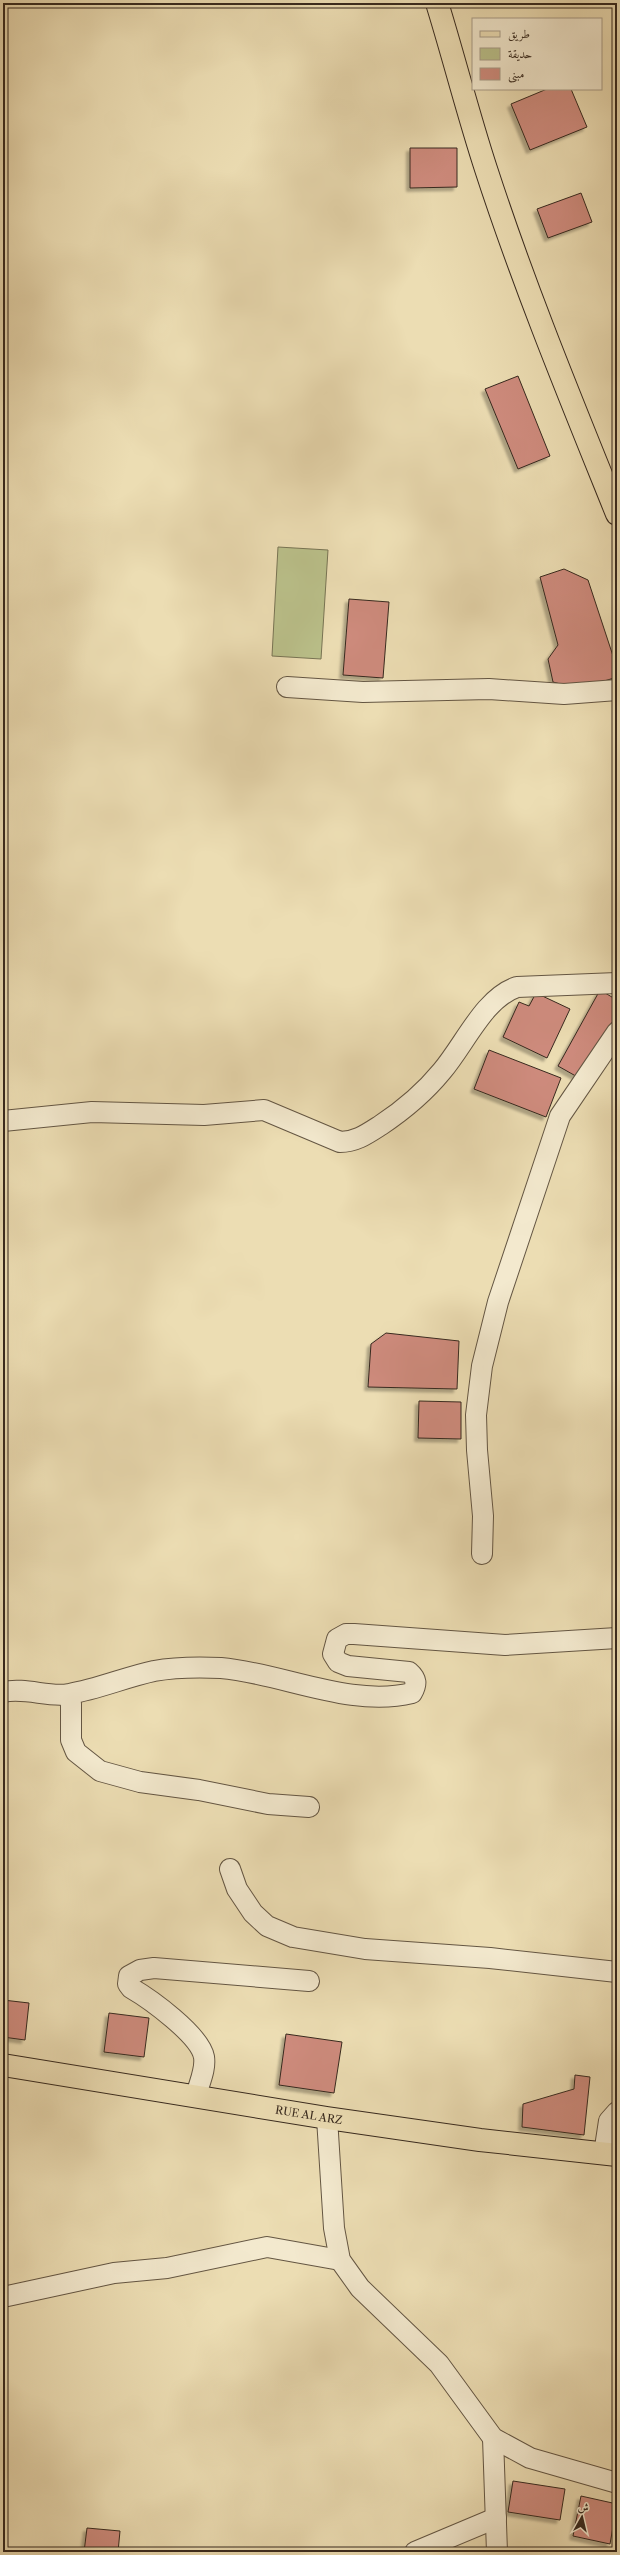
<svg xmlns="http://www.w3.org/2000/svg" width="620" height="2555" viewBox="0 0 620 2555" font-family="'Libre Caslon Text',Amiri,serif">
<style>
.green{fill:#bac08a;stroke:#787454}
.building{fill:#ce8b7d;stroke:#37291e;filter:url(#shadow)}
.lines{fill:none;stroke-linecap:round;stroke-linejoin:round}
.minor-casing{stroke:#645643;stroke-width:22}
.major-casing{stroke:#37291e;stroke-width:24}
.minor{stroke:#f3e9ce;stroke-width:20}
.major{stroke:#ecddb3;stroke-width:22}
.labels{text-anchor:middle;stroke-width:4;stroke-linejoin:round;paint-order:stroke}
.street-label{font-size:11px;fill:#37291e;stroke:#f3e9ce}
</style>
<defs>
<filter id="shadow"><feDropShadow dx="-3.5" dy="3.5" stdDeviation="1" flood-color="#0004"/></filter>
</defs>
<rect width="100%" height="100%" fill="#ecddb3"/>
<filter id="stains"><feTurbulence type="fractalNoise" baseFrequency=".005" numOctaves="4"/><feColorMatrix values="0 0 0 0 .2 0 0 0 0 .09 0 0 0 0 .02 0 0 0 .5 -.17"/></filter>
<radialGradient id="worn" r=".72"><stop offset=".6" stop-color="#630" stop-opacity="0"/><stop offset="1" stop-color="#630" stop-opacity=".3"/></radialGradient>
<path class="green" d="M278,547L328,550L321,659L272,656Z"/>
<g class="building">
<path d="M547,89H571L587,127L530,150L511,104Z"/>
<path d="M410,148H457V187L410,188Z"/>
<path d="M581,193L592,222L548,238L537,209Z"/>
<path d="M518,376L550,456L518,469L485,389Z"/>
<path d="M564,569L588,580L617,668V677L579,689L553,682L548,659L558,645L540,577Z"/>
<path d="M349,599L389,602L383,678L343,675Z"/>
<path d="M600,990L617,1000V1014L581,1079L558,1066Z"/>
<path d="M536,993L570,1009L547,1058L503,1037L519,1002L529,1006Z"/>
<path d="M489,1050L561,1078L546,1117L474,1089Z"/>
<path d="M386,1333L459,1341L457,1389L368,1387L371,1344Z"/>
<path d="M419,1401L461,1402V1439L418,1438Z"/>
<path d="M3,2000L29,2003L25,2040L3,2037Z"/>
<path d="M109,2013L149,2018L144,2057L104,2052Z"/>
<path d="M286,2034L342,2042L334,2093L279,2085Z"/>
<path d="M575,2075L590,2077L584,2135L522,2127L523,2104L574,2089Z"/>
<path d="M513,2481L565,2489L560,2520L508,2512Z"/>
<path d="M581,2496L617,2504L610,2544L573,2536Z"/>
<path d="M87,2528L120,2531L118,2552H84Z"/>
</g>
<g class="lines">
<defs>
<g id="minor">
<path d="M287,687L363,692L489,689L564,694L617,690"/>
<path d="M3,1121L92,1112L204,1115L264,1110L340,1142C356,1142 367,1134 381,1125C405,1109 424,1093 442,1071C465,1044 484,998 517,987L617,983"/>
<path d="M482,1554L483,1516L477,1450L476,1415L482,1366L498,1302L560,1116L617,1032"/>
<path d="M3,1692C26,1687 49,1698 69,1694C98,1689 126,1677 154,1671C176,1667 199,1667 221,1668C282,1673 350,1708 412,1693C417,1684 417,1679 409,1672L348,1666L338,1662L333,1654L337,1639L346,1634H354L505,1645L617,1638"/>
<path d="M68,1695L71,1704V1740L76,1752L100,1771L140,1782L199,1790L268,1804L309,1807"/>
<path d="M230,1869L237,1889L253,1913L267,1926L293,1937L365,1949L490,1958L617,1972"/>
<path d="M196,2096C199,2083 206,2070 204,2057C200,2035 150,1999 131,1988L128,1984L129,1976L140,1970L154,1968L309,1981"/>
<path d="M327,2118L334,2228L340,2260L360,2288L439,2364L493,2438L530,2458L617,2483"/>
<path d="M604,2154L609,2121L617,2112"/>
<path d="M3,2297L114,2273L167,2268L267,2247L340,2260"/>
<path d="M493,2438L497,2552"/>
<path d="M415,2552L496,2518"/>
</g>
<g id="major">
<path d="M437,3C454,58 468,114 486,169C524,286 571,400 617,514"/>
<path id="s1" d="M3,2065L327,2118L480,2140L617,2155"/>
</g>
</defs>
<use href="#minor" class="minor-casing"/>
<use href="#major" class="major-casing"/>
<use href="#minor" class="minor"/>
<use href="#major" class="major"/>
</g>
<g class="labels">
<g class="street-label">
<text dy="4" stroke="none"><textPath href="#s1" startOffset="310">RUE AL ARZ</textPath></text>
</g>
</g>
<rect width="620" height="2555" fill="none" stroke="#ecddb3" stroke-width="16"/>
<rect x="4" y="4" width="612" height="2547" fill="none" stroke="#37291e" stroke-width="2"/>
<rect x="8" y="8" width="604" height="2539" fill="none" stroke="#37291e"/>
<rect x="472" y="18" width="130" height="72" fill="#f3e9ce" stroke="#a89c88"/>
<rect x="480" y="31" width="20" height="6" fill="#ecddb3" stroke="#a89c88"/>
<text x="508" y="38" font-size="12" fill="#37291e">طريق</text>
<rect x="480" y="48" width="20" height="12" fill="#bac08a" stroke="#a89c88"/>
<text x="508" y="58" font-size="12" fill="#37291e">حديقة</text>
<rect x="480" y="68" width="20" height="12" fill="#ce8b7d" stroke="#a89c88"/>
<text x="508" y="78" font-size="12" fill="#37291e">مبنى</text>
<g transform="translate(582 2517) rotate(8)" stroke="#f3e9ce" stroke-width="3" paint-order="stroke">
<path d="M0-3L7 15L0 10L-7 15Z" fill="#37291e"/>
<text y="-6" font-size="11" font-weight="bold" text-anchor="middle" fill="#37291e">ش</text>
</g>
<rect width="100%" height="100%" filter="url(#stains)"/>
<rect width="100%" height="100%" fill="url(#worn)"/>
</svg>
